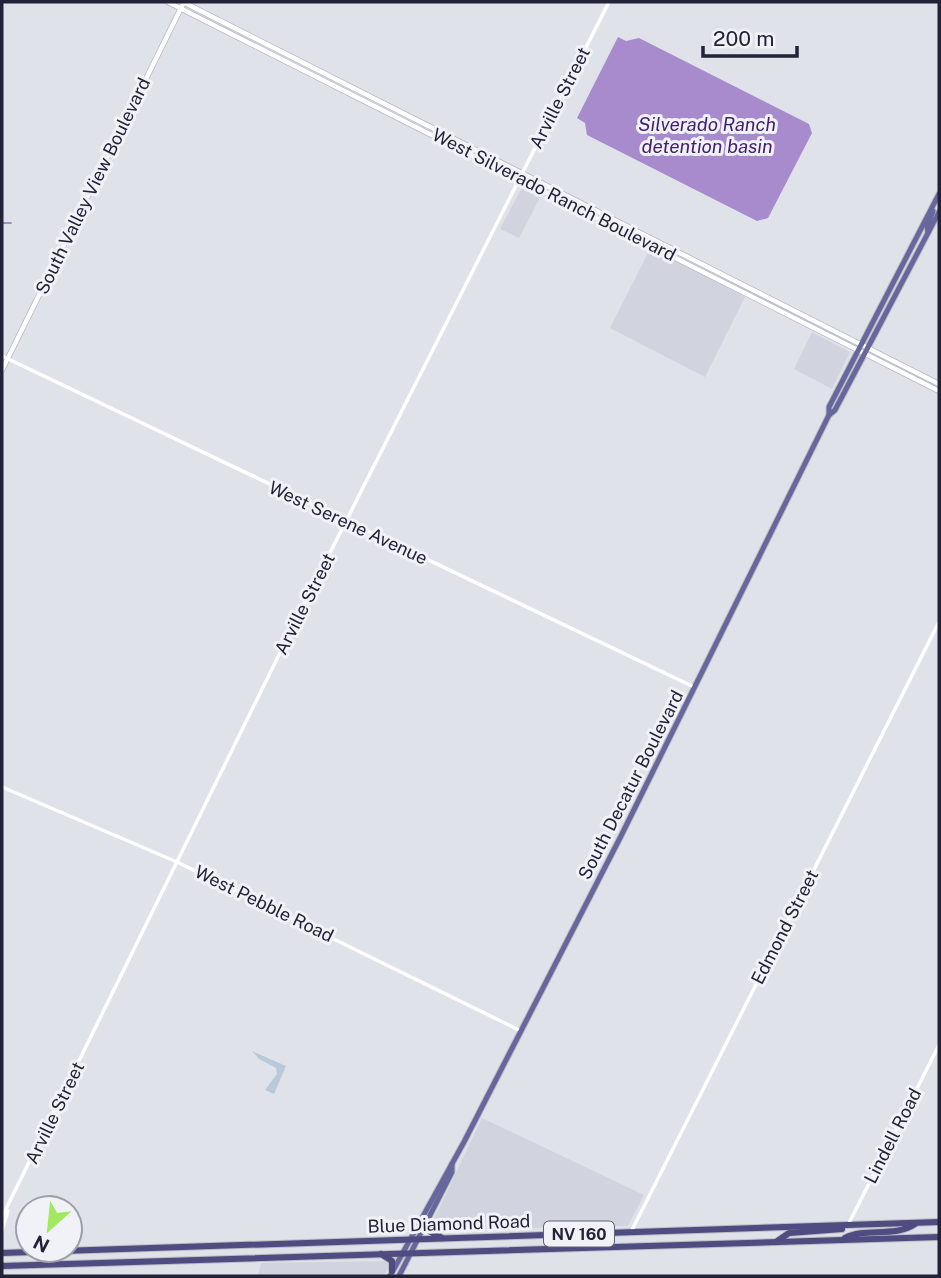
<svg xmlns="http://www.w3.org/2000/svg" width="941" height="1278" viewBox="0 0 941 1278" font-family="'Public Sans',sans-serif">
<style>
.built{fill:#d1d4de}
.green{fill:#bac9da}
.water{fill:#a78bcc}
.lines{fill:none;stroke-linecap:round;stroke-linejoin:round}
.stream{stroke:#a78bcc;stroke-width:2}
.secondary-casing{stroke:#b4b6c9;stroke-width:6}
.primary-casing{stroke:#bdbdc4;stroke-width:7}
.trunk-casing{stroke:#bdbdc4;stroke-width:8}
.tertiary{stroke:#fff;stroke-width:3.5}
.secondary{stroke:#fff;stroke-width:4.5}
.primary{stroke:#68679d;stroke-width:5}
.trunk{stroke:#4e4c80;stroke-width:6}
.labels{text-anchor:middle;stroke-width:6;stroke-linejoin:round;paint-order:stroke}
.shield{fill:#f0f2f7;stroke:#606072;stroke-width:2}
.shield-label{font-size:16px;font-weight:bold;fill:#222239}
.street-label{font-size:18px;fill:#222239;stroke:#f0f2f7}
.water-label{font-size:19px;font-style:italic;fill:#442071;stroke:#f0f2f7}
</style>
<rect width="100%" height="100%" fill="#e0e2ea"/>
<g class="built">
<path d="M524,183L543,192L519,238L500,229Z"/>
<path d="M651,247L745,297L705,377L610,328Z"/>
<path d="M812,332L850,352L832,389L794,369Z"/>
<path d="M482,1118L644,1195L628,1226L434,1230L431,1225Z"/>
<path d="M388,1261L389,1267L384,1276H258L261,1263Z"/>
</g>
<path class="green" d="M252,1051L286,1066L274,1094L265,1090L277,1074L276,1068L259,1059Z"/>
<path class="water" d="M618,37L626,41L639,38L809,124L812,133L768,218L757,221L587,135L585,123L577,118Z"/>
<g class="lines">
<path class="stream" d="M2,223H11"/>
<defs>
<g id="secondary">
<path d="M168,2L939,391"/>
<path d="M183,2L939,384"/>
<path d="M2,370L184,2"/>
</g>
<g id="primary">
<path d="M928,232L927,227L933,211"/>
<path d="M829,415V407L939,194"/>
<path d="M390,1276L464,1142L621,836L829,415L835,410L939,212"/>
<path d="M399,1276L452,1172V1164"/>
</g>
<g id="trunk">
<path d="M427,1224L431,1232L442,1238"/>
<path d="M845,1238C866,1227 894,1238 915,1224"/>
<path d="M776,1242L789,1233L842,1229"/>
<path d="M2,1253L939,1222"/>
<path d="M381,1254L392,1261V1271"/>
<path d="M2,1266L939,1237"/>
</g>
</defs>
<use href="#secondary" class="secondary-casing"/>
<use href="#primary" class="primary-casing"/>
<use href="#trunk" class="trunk-casing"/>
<g class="tertiary">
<path d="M2,356L694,687"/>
<path d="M2,787L177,862L521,1031"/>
<path d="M2,1217L303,606L609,2"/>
<path d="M848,1225L939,1045"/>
<path d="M2,1230L8,1211"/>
<path d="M631,1232L939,622"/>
</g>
<use href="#secondary" class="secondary"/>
<use href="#primary" class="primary"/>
<use href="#trunk" class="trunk"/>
</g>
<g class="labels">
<rect class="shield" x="544" y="1221.5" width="70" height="25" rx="5"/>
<g class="shield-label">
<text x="579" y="1240">NV 160</text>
</g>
<g class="street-label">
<text transform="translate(560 98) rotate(-63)" y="6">Arville Street</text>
<text transform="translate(93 186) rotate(-64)" y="6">South Valley View Boulevard</text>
<text transform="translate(554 195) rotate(27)" y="6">West Silverado Ranch Boulevard</text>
<text transform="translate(348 523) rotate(25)" y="6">West Serene Avenue</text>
<text transform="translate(305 604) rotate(-63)" y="6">Arville Street</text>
<text transform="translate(631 785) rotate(-63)" y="6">South Decatur Boulevard</text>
<text transform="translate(264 904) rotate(26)" y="6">West Pebble Road</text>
<text transform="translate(785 927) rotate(-63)" y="6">Edmond Street</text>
<text transform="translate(55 1113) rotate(-64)" y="6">Arville Street</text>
<text transform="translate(893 1136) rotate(-63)" y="6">Lindell Road</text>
<text transform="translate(449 1224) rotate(-2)" y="6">Blue Diamond Road</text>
</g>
<g class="water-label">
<text x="707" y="131">Silverado Ranch<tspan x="707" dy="22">detention basin</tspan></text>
</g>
</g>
<rect width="941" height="1278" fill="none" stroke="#222239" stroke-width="7"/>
<g transform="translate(49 1229) rotate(207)"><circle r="33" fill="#f0f2f7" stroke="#9e9fab" stroke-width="2"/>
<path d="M0-5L12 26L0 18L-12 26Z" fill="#a1e95f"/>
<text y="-10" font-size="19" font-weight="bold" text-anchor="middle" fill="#222239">N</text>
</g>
<path d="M703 46v10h94v-10" fill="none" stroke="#222239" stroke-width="3.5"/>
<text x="713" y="46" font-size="21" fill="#222239" stroke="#f0f2f7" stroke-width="5" paint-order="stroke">200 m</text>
</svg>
